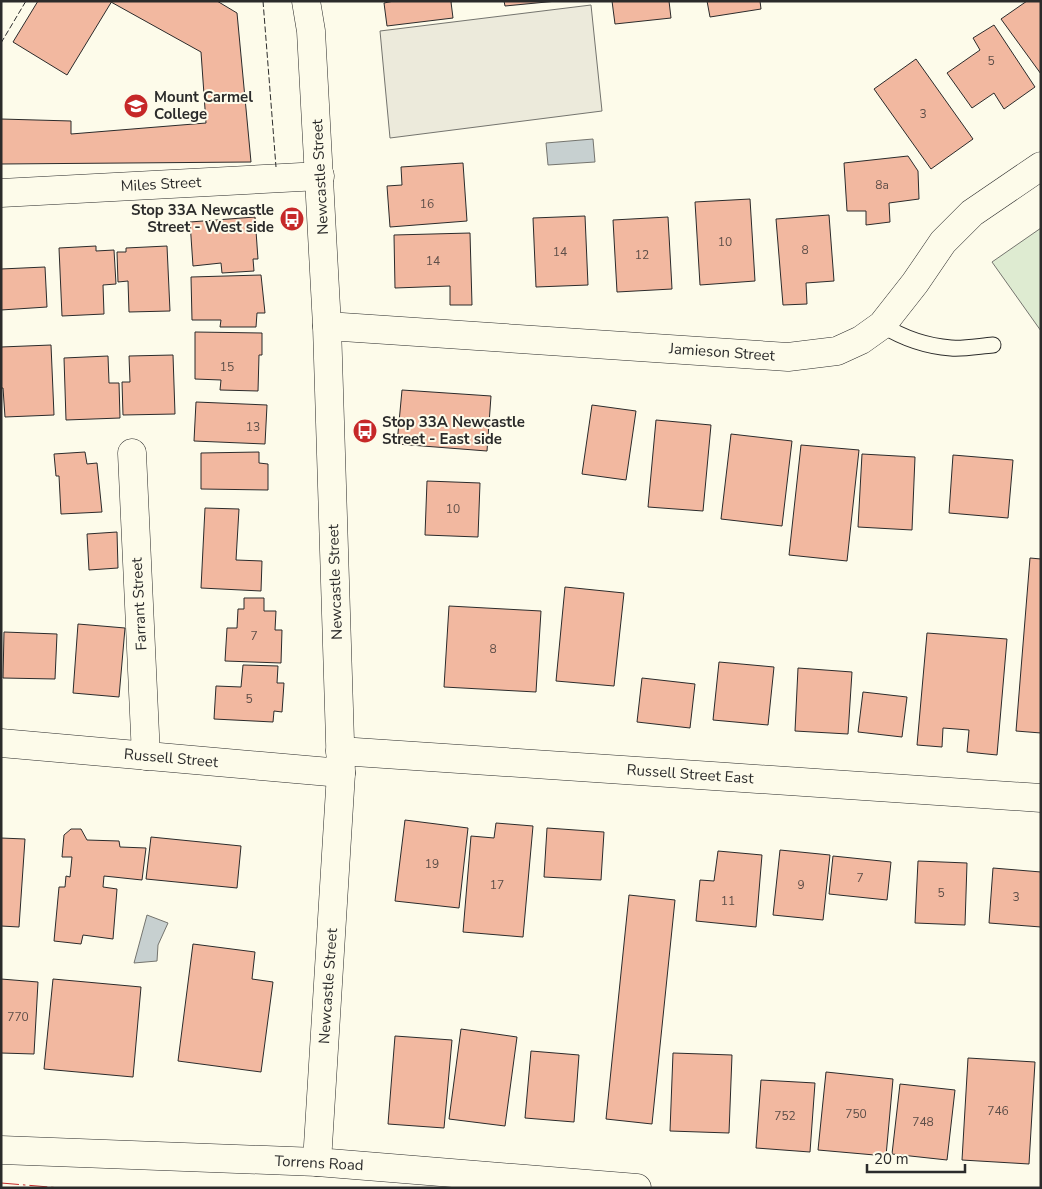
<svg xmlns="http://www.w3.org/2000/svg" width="1042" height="1189" viewBox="0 0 1042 1189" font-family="'Nunito Sans',sans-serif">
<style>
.green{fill:#deebd1;stroke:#74746e}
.parking{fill:#eceadb;stroke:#74746e}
.water{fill:#c7d0d0;stroke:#74746e}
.building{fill:#f2b8a0;stroke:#2b2b2b}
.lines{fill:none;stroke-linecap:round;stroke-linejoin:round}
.lane-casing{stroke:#2b2b2b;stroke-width:17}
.street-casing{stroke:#2b2b2b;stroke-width:29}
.secondary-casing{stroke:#2b2b2b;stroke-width:29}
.lane{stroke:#fdfbea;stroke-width:15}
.street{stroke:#fdfbea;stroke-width:28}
.secondary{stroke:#fdfbea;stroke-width:28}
.fence{stroke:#2b2b2b;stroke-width:1;stroke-dasharray:6 2.5;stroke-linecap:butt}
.power{stroke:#c62828;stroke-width:1;stroke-dasharray:18 4 2.5 4;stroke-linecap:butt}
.labels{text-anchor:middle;stroke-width:4;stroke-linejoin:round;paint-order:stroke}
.number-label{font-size:12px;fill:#5d4e48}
.poi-label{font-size:15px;font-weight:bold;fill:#2b2b2b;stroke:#fdfbea;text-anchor:start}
.street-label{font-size:15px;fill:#2b2b2b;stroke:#fdfbea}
</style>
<rect width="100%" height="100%" fill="#fdfbea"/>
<path class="green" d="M1041,228V331L992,262Z"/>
<path class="parking" d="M591,5L602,111L390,138L380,31Z"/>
<g class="water">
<path d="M593,139L595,162L548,165L546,143Z"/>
<path d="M147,915L168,923L158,945L157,961L134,963Z"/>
</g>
<g class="building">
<path d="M38,1H112L67,75L13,42Z"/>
<path d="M112,1H217L237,13L251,162L1,164V119L71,121V134L206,123L201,52L111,2Z"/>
<path d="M394,1H454L451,2L453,18L387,26L384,3Z"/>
<path d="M504,1H557L505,6Z"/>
<path d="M612,1H669L671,18L615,24Z"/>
<path d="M707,1H760L761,9L710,17Z"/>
<path d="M1027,1H1041V74L1001,19Z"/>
<path d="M994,25L1035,87L1004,109L994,93L972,108L947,73L980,50L973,38Z"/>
<path d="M916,59L973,139L931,169L874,89Z"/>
<path d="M908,156L918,171L919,199L889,203L890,222L866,225V211H847L844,163Z"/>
<path d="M463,163L467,221L390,227L387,186L402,185L401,167Z"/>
<path d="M750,199L755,281L700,285L695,202Z"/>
<path d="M829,215L834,281L806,283L807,304L783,305L776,219Z"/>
<path d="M585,216L588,285L536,287L533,218Z"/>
<path d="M255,217L258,259H253L254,271L222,273L221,263L193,266L190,222Z"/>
<path d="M668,217L672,289L617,292L613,220Z"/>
<path d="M470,233L472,305H450V286L395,288L394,235Z"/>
<path d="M96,246V251L114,250L116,284L103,285L104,314L62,316L59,248Z"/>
<path d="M167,246L170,311L129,312L128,281L118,282L117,252H126V248Z"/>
<path d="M45,267L47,307L1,310V269Z"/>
<path d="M261,275L265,313H257L256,327H220L221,320H192L191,277Z"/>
<path d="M195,332L262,333V355H259L258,391L220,390L221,380L195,379Z"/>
<path d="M51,345L54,415L5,417L3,388H1V347Z"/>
<path d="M173,355L175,414L123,415L122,382H130L129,356Z"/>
<path d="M108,356L109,383H119L120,418L66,420L64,358Z"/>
<path d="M402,390L491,396L487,451L397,444Z"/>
<path d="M196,402L267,405L265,444L194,441Z"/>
<path d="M592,405L636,411L626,480L582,474Z"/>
<path d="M656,420L711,425L703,511L648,507Z"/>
<path d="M731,434L792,441L782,526L721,519Z"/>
<path d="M801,445L859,450L847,561L789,555Z"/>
<path d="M85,452L87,464L97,463L102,512L61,514L59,476H56L54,454Z"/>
<path d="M259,452V463L268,464V490L201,489V453Z"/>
<path d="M862,454L915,457L912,530L858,527Z"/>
<path d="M953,455L1013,460L1008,518L949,513Z"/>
<path d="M427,481L480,483L478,537L425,535Z"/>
<path d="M205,508L239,509L236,560L262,561L261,591L201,588Z"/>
<path d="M117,532L118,568L89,570L87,534Z"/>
<path d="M1030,558L1041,559V733L1016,731Z"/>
<path d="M565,587L624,593L614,686L556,681Z"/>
<path d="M244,598H264V611H276L275,630H282L281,663L225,661L227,628H237L238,609H244Z"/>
<path d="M449,606L541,611L536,692L444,687Z"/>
<path d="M78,624L125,628L119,697L73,693Z"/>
<path d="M4,632L57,634L55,679L3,678Z"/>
<path d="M927,633L1007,639L997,755L967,752L969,730L943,728L942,747L917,745Z"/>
<path d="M719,662L774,667L768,725L713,720Z"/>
<path d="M243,665L278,666L277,683H284L282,712L274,711L273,722L214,719L216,686L241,687Z"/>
<path d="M798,668L852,672L848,734L795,731Z"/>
<path d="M642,678L695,684L690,728L637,722Z"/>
<path d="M863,692L907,697L902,737L858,732Z"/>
<path d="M405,820L468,828L459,908L395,901Z"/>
<path d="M496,823L533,826L523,937L463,932L471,836L494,838Z"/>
<path d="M547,828L604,832L601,880L544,877Z"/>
<path d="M71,829H81L87,840L119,841L120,847L146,848L142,880L104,876L103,887L117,889L113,939L83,935L81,944L54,941L59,887H65L66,876L70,877L72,857H62L64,835Z"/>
<path d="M151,837L241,846L237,888L146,879Z"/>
<path d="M1,838L25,839L19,927L1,926Z"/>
<path d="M780,850L830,855L823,920L773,915Z"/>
<path d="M718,851L762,855L756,927L696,921L700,880L714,881Z"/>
<path d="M833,856L891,862L887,900L829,894Z"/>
<path d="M918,861L967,863L965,925L915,923Z"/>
<path d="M993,868L1041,872V927L989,923Z"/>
<path d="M629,895L675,900L652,1124L606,1119Z"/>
<path d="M193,944L255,952L252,979L273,982L261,1072L178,1061Z"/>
<path d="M1,979L38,982L34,1054L1,1053Z"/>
<path d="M53,979L141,987L133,1077L44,1069Z"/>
<path d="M461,1029L517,1037L505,1126L449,1119Z"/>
<path d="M395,1036L452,1040L444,1128L388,1124Z"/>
<path d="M531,1051L579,1055L574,1122L525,1118Z"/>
<path d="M673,1053L732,1055L729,1133L670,1131Z"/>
<path d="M968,1058L1035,1062L1029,1164L962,1160Z"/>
<path d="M826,1072L893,1079L886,1156L818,1150Z"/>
<path d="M761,1080L815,1083L810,1152L756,1148Z"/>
<path d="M900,1084L955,1090L947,1160L892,1154Z"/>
</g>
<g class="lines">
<defs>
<path id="lane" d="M882,325C903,338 925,346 951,348C964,349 980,346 993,345"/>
<g id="street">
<path d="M1,193L320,176"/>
<path d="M327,326L788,357L837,351L861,340L882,325L915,283L943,242L972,213L1041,166"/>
<path d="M132,453L146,756"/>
<path d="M1,743L341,773"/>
<path d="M340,751L1041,798"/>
<path d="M1,1150L317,1162"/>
</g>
<path id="secondary" d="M306,1L311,31L327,326L341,773L317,1162L637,1188"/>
</defs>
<use href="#lane" class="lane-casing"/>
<use href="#street" class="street-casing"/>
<use href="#secondary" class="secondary-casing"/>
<use href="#lane" class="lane"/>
<use href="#street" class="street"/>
<use href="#secondary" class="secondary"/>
<g class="fence">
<path d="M263,1L276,167"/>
<path d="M1,43L26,1"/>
</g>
<path class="power" d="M1,1183L61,1188"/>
</g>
<defs>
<symbol id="school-disc" viewBox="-11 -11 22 22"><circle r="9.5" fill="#c62828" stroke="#fdfbea"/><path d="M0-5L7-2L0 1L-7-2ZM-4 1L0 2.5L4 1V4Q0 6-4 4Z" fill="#fff"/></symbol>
<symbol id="bus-disc" viewBox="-11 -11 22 22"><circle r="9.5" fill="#c62828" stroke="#fdfbea"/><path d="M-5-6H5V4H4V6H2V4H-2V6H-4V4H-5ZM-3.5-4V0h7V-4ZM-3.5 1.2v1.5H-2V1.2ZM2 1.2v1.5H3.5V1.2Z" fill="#fff"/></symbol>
</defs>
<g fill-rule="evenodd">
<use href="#school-disc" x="122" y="92" width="28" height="28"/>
<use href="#bus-disc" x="278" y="205" width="28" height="28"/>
<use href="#bus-disc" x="351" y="417" width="28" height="28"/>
</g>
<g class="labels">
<g class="number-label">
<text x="991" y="65">5</text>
<text x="923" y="118">3</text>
<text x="882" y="189">8a</text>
<text x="427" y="208">16</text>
<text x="725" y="246">10</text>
<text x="805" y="254">8</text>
<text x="560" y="256">14</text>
<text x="642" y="259">12</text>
<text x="433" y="265">14</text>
<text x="227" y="371">15</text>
<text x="253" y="431">13</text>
<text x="453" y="513">10</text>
<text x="254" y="640">7</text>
<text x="493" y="653">8</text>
<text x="249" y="703">5</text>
<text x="432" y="868">19</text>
<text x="860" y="882">7</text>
<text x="497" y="889">17</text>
<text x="801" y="889">9</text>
<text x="941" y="897">5</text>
<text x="1016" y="901">3</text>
<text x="728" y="905">11</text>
<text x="18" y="1021">770</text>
<text x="998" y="1115">746</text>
<text x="856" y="1118">750</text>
<text x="785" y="1120">752</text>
<text x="923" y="1126">748</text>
</g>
<g class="poi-label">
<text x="154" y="102">Mount Carmel<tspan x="154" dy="17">College</tspan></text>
<text x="274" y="215" text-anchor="end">Stop 33A Newcastle<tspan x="274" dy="17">Street - West side</tspan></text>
<text x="382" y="427">Stop 33A Newcastle<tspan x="382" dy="17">Street - East side</tspan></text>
</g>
<g class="street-label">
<text transform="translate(320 177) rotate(-93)" y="5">Newcastle Street</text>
<text transform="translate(161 184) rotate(-3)" y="5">Miles Street</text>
<text transform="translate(722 352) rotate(4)" y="5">Jamieson Street</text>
<text transform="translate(335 582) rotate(-92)" y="5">Newcastle Street</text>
<text transform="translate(139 604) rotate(-93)" y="5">Farrant Street</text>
<text transform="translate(171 758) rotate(5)" y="5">Russell Street</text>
<text transform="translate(690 774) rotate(4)" y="5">Russell Street East</text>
<text transform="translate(328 986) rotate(-86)" y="5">Newcastle Street</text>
<text transform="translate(319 1163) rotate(3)" y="5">Torrens Road</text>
</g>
</g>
<rect width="1042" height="1189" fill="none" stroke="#2b2b2b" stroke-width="5"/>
<path d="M867 1164v8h98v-8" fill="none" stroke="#2b2b2b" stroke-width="2.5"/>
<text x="874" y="1164" font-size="15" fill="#2b2b2b" stroke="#fdfbea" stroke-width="4" paint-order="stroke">20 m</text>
</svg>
